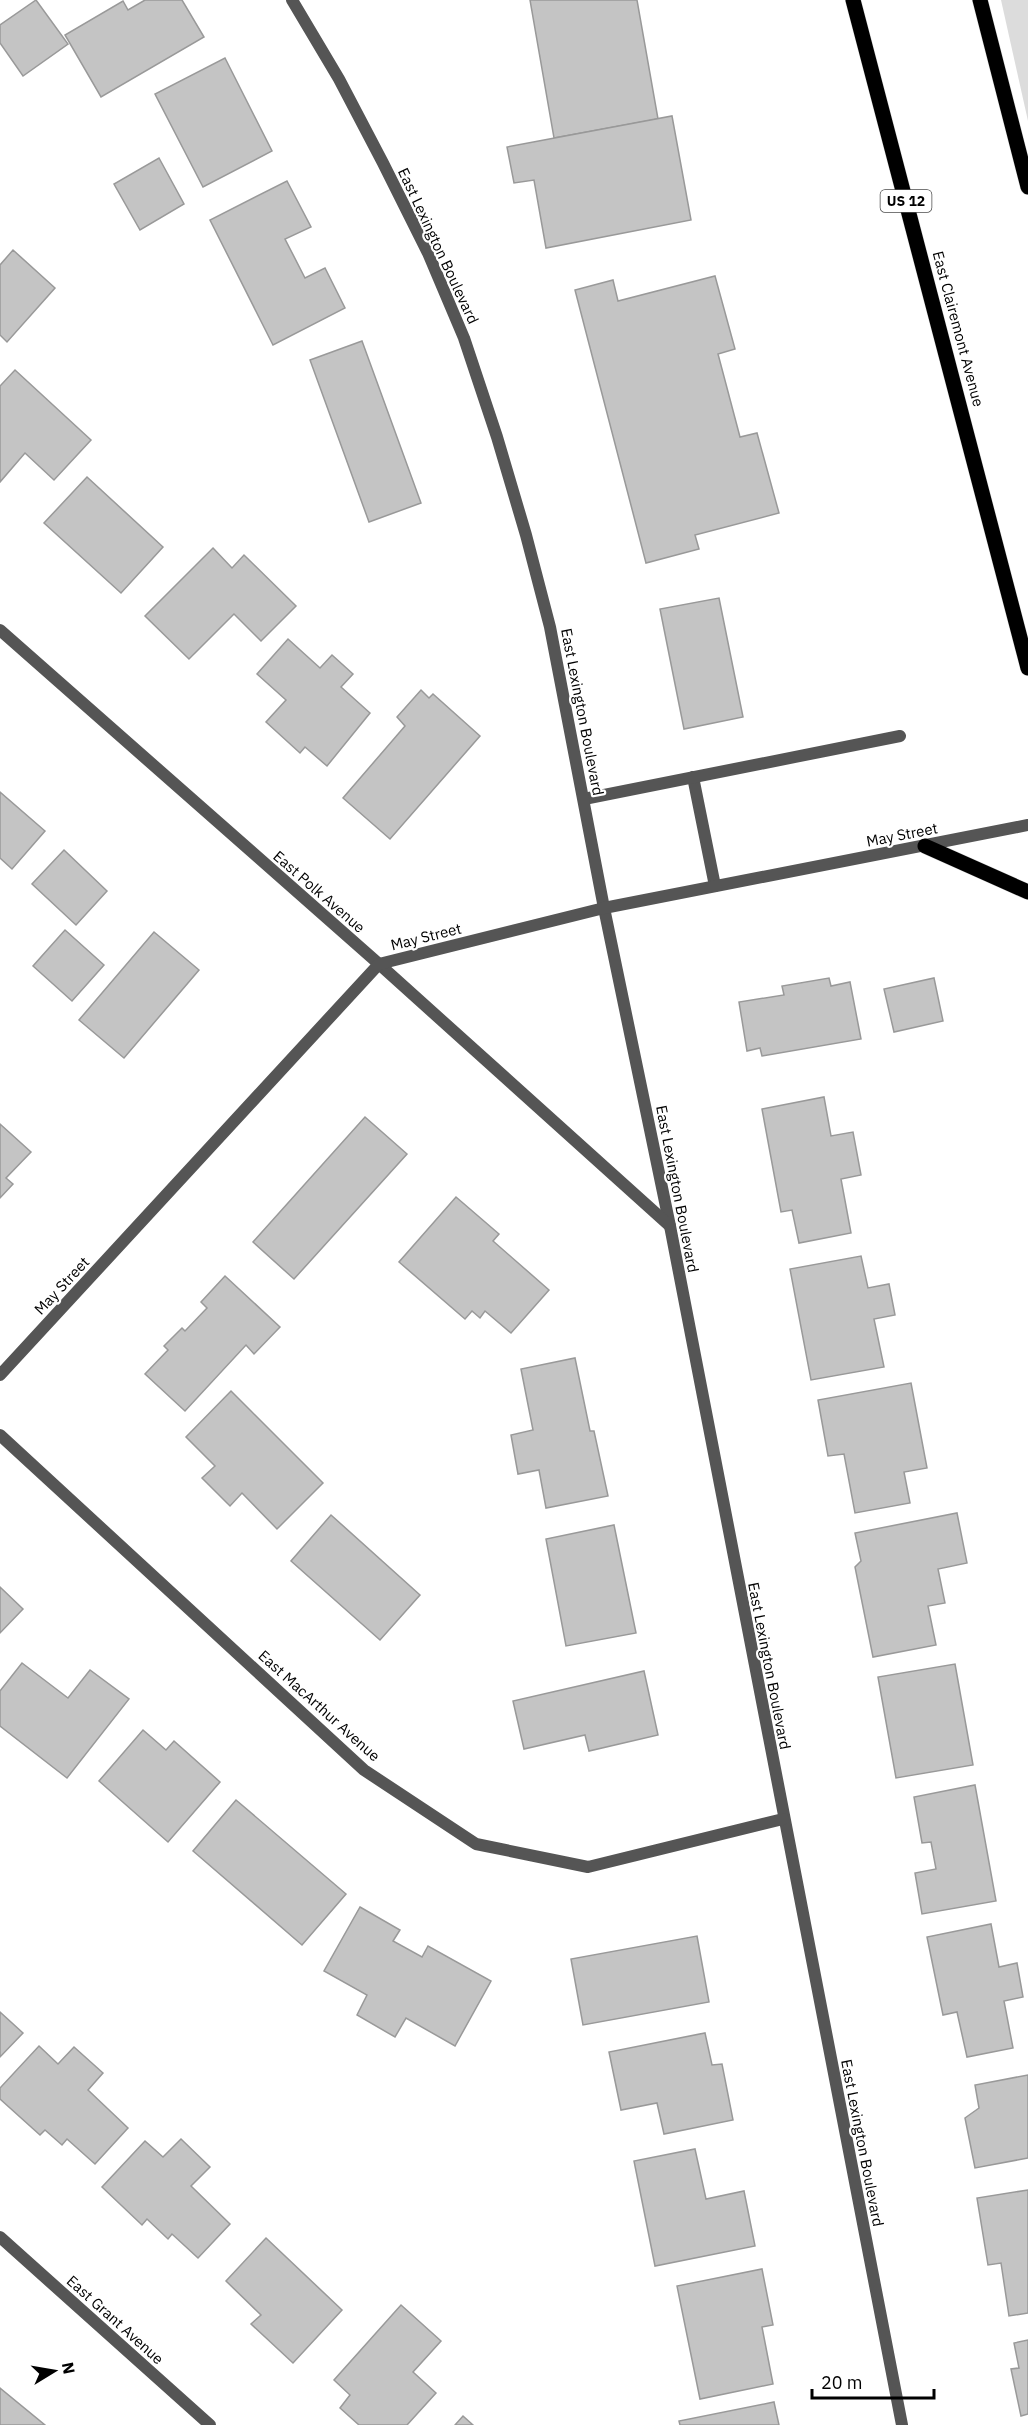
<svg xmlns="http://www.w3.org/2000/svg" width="1028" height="2425" viewBox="0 0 1028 2425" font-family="'IBM Plex Sans',sans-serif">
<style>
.green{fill:#dcdcdc}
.building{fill:#c4c4c4;stroke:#999;stroke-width:1.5}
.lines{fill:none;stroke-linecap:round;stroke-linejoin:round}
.primary-casing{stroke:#dbdbdb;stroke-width:16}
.service{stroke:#555;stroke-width:12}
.minor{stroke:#555;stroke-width:12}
.primary{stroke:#000;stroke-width:15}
.labels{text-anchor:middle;stroke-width:4.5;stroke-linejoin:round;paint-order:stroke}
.shield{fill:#fff;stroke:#4c4c4c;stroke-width:1.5}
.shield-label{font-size:14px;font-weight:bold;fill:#000}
.street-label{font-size:15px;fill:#000;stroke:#fff}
</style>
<rect width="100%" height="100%" fill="#fff"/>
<path class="green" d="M1001,0H1028V121Z"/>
<g class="building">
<path d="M36,0L68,44L23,76L0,43V25Z"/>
<path d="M145,0H182L204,37L101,97L65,35L123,1L128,10Z"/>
<path d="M530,0H637L658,119L554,138Z"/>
<path d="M225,58L272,151L203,187L155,94Z"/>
<path d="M672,116L691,220L546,248L534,180L514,183L507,147Z"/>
<path d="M159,158L184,204L140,230L114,184Z"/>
<path d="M287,181L311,227L285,239L305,278L325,268L345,308L273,345L210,220Z"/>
<path d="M13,250L55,288L7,342L0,335V265Z"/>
<path d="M715,276L735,349L718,354L740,437L757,433L779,513L695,535L699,549L646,563L575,290L613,280L618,301Z"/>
<path d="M362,341L421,503L369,522L310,360Z"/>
<path d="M15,370L91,440L54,480L25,453L0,482V386Z"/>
<path d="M87,477L163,547L121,593L44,523Z"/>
<path d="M213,548L232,568L244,555L296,606L261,641L234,614L189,659L145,616Z"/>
<path d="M719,598L743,717L684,729L660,609Z"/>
<path d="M288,639L320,668L332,655L353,674L341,687L370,713L327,766L305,747L300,753L266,722L286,700L257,674Z"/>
<path d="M421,690L429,698L433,694L480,736L390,839L343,798L405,726L397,717Z"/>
<path d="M0,792L45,831L12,869L0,858Z"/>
<path d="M64,850L107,891L76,925L32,884Z"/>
<path d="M65,930L104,965L72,1001L33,966Z"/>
<path d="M154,932L199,970L124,1058L79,1020Z"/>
<path d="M829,978L831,986L850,982L861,1039L762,1056L760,1048L747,1051L739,1002L784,995L782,986Z"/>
<path d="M934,978L943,1021L894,1032L884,989Z"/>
<path d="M824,1097L831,1136L853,1132L861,1175L841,1179L851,1233L799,1243L792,1210L781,1212L762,1109Z"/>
<path d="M365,1117L407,1154L294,1279L253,1242Z"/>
<path d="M0,1124L31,1152L6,1178L13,1184L0,1198Z"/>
<path d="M456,1197L499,1234L493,1241L549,1290L511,1333L485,1311L480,1318L472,1311L465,1319L399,1262Z"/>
<path d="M861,1256L868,1288L889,1284L895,1315L874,1319L884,1367L811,1380L790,1269Z"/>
<path d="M225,1276L280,1327L254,1354L246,1345L185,1411L145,1374L168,1350L164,1346L182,1328L185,1331L207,1308L201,1302Z"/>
<path d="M575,1358L590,1431H594L608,1496L546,1508L539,1470L518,1474L511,1435L533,1430L521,1369Z"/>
<path d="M911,1383L927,1468L904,1472L910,1503L855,1513L844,1454L828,1456L818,1400Z"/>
<path d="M231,1391L323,1483L277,1529L242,1493L230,1506L202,1478L215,1466L186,1437Z"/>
<path d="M957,1513L967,1563L938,1569L945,1603L928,1606L936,1645L873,1657L855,1567L861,1561L855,1533Z"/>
<path d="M331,1515L420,1595L380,1640L291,1561Z"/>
<path d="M614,1525L636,1633L566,1646L546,1539Z"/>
<path d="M0,1587L23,1609L0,1633Z"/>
<path d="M22,1663L68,1698L90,1670L129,1699L67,1778L0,1726V1691Z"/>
<path d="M955,1664L973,1765L896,1778L878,1677Z"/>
<path d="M644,1671L658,1735L589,1751L585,1735L524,1749L513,1701Z"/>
<path d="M143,1730L166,1750L174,1741L220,1782L168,1842L99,1781Z"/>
<path d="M975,1785L996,1901L922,1914L915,1873L936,1869L931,1842L922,1843L914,1797Z"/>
<path d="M236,1800L346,1894L302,1945L193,1851Z"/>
<path d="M360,1907L400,1930L393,1941L422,1957L428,1946L491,1981L455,2046L406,2018L395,2037L357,2015L367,1995L324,1971Z"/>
<path d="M991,1924L999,1967L1017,1963L1023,1997L1004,2001L1013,2048L967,2057L957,2012L943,2015L927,1937Z"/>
<path d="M697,1936L709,2002L583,2025L571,1959Z"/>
<path d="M0,2012L23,2033L0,2057Z"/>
<path d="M705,2033L712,2065L722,2064L733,2120L664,2134L657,2103L621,2110L609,2052Z"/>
<path d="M39,2046L58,2064L74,2047L103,2073L88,2090L128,2128L95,2164L67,2139L62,2145L45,2130L40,2135L0,2099V2088Z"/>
<path d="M1028,2075V2158L975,2168L965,2118L979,2108L975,2085Z"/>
<path d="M181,2139L210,2167L191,2186L230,2224L198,2258L172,2234L168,2239L147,2219L142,2225L102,2187L145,2141L163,2157Z"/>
<path d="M695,2149L706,2199L744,2191L755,2246L655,2266L634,2161Z"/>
<path d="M1028,2190V2313L1009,2316L1001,2263L988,2265L977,2198Z"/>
<path d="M266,2238L342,2310L293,2363L251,2324L261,2315L226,2281Z"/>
<path d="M762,2269L773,2325L762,2327L773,2384L700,2399L677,2286Z"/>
<path d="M401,2305L441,2341L413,2372L436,2393L407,2425H359L340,2408L350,2395L334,2380Z"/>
<path d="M1028,2340V2414L1021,2416L1011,2369L1019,2368L1014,2343Z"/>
<path d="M0,2388L45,2425H0Z"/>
<path d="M774,2402L779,2425H680L679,2421Z"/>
<path d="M463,2416L473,2425H455Z"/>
</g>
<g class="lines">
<defs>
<g id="primary">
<path d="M853,0L1028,668"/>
<path d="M980,0L1028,187"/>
<path d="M925,846L1028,892"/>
</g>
</defs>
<use href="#primary" class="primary-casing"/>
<g class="service">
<path d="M693,777L715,886"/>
<path d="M584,799L900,736"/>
</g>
<g class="minor">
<path d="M292,0L339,79L383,163L428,253L464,338L497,437L526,535L550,627L604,908L670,1226L902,2425"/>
<path d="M0,630L379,964L670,1226"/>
<path d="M0,1375L379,964L604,908L1028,825"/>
<path d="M0,1435L364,1770L476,1844L588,1867L783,1819"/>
<path d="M0,2237L210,2425"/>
</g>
<use href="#primary" class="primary"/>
</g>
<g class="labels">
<rect class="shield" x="880.5" y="190" width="51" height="22" rx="4.5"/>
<g class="shield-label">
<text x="906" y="206">US 12</text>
</g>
<g class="street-label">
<text transform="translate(438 246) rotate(65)" y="5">East Lexington Boulevard</text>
<text transform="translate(958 329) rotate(75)" y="5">East Clairemont Avenue</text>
<text transform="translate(582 712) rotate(79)" y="5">East Lexington Boulevard</text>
<text transform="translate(902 835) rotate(-11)" y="5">May Street</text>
<text transform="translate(319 892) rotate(41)" y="5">East Polk Avenue</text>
<text transform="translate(426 937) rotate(-14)" y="5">May Street</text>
<text transform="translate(677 1189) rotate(79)" y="5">East Lexington Boulevard</text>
<text transform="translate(62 1286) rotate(-47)" y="5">May Street</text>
<text transform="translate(769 1666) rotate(79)" y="5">East Lexington Boulevard</text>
<text transform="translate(319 1706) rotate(42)" y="5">East MacArthur Avenue</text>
<text transform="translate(862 2143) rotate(79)" y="5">East Lexington Boulevard</text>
<text transform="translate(115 2320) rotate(42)" y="5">East Grant Avenue</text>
</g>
</g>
<g transform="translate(54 2371) rotate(79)" stroke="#ffffff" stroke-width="4.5" paint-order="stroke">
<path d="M0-4.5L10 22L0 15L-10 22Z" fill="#000000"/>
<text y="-9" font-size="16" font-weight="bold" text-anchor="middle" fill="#000000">N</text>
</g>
<path d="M812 2389v9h122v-9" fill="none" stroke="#000000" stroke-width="3"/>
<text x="821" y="2389" font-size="18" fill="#000000" stroke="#ffffff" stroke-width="4.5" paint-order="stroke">20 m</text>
</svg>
